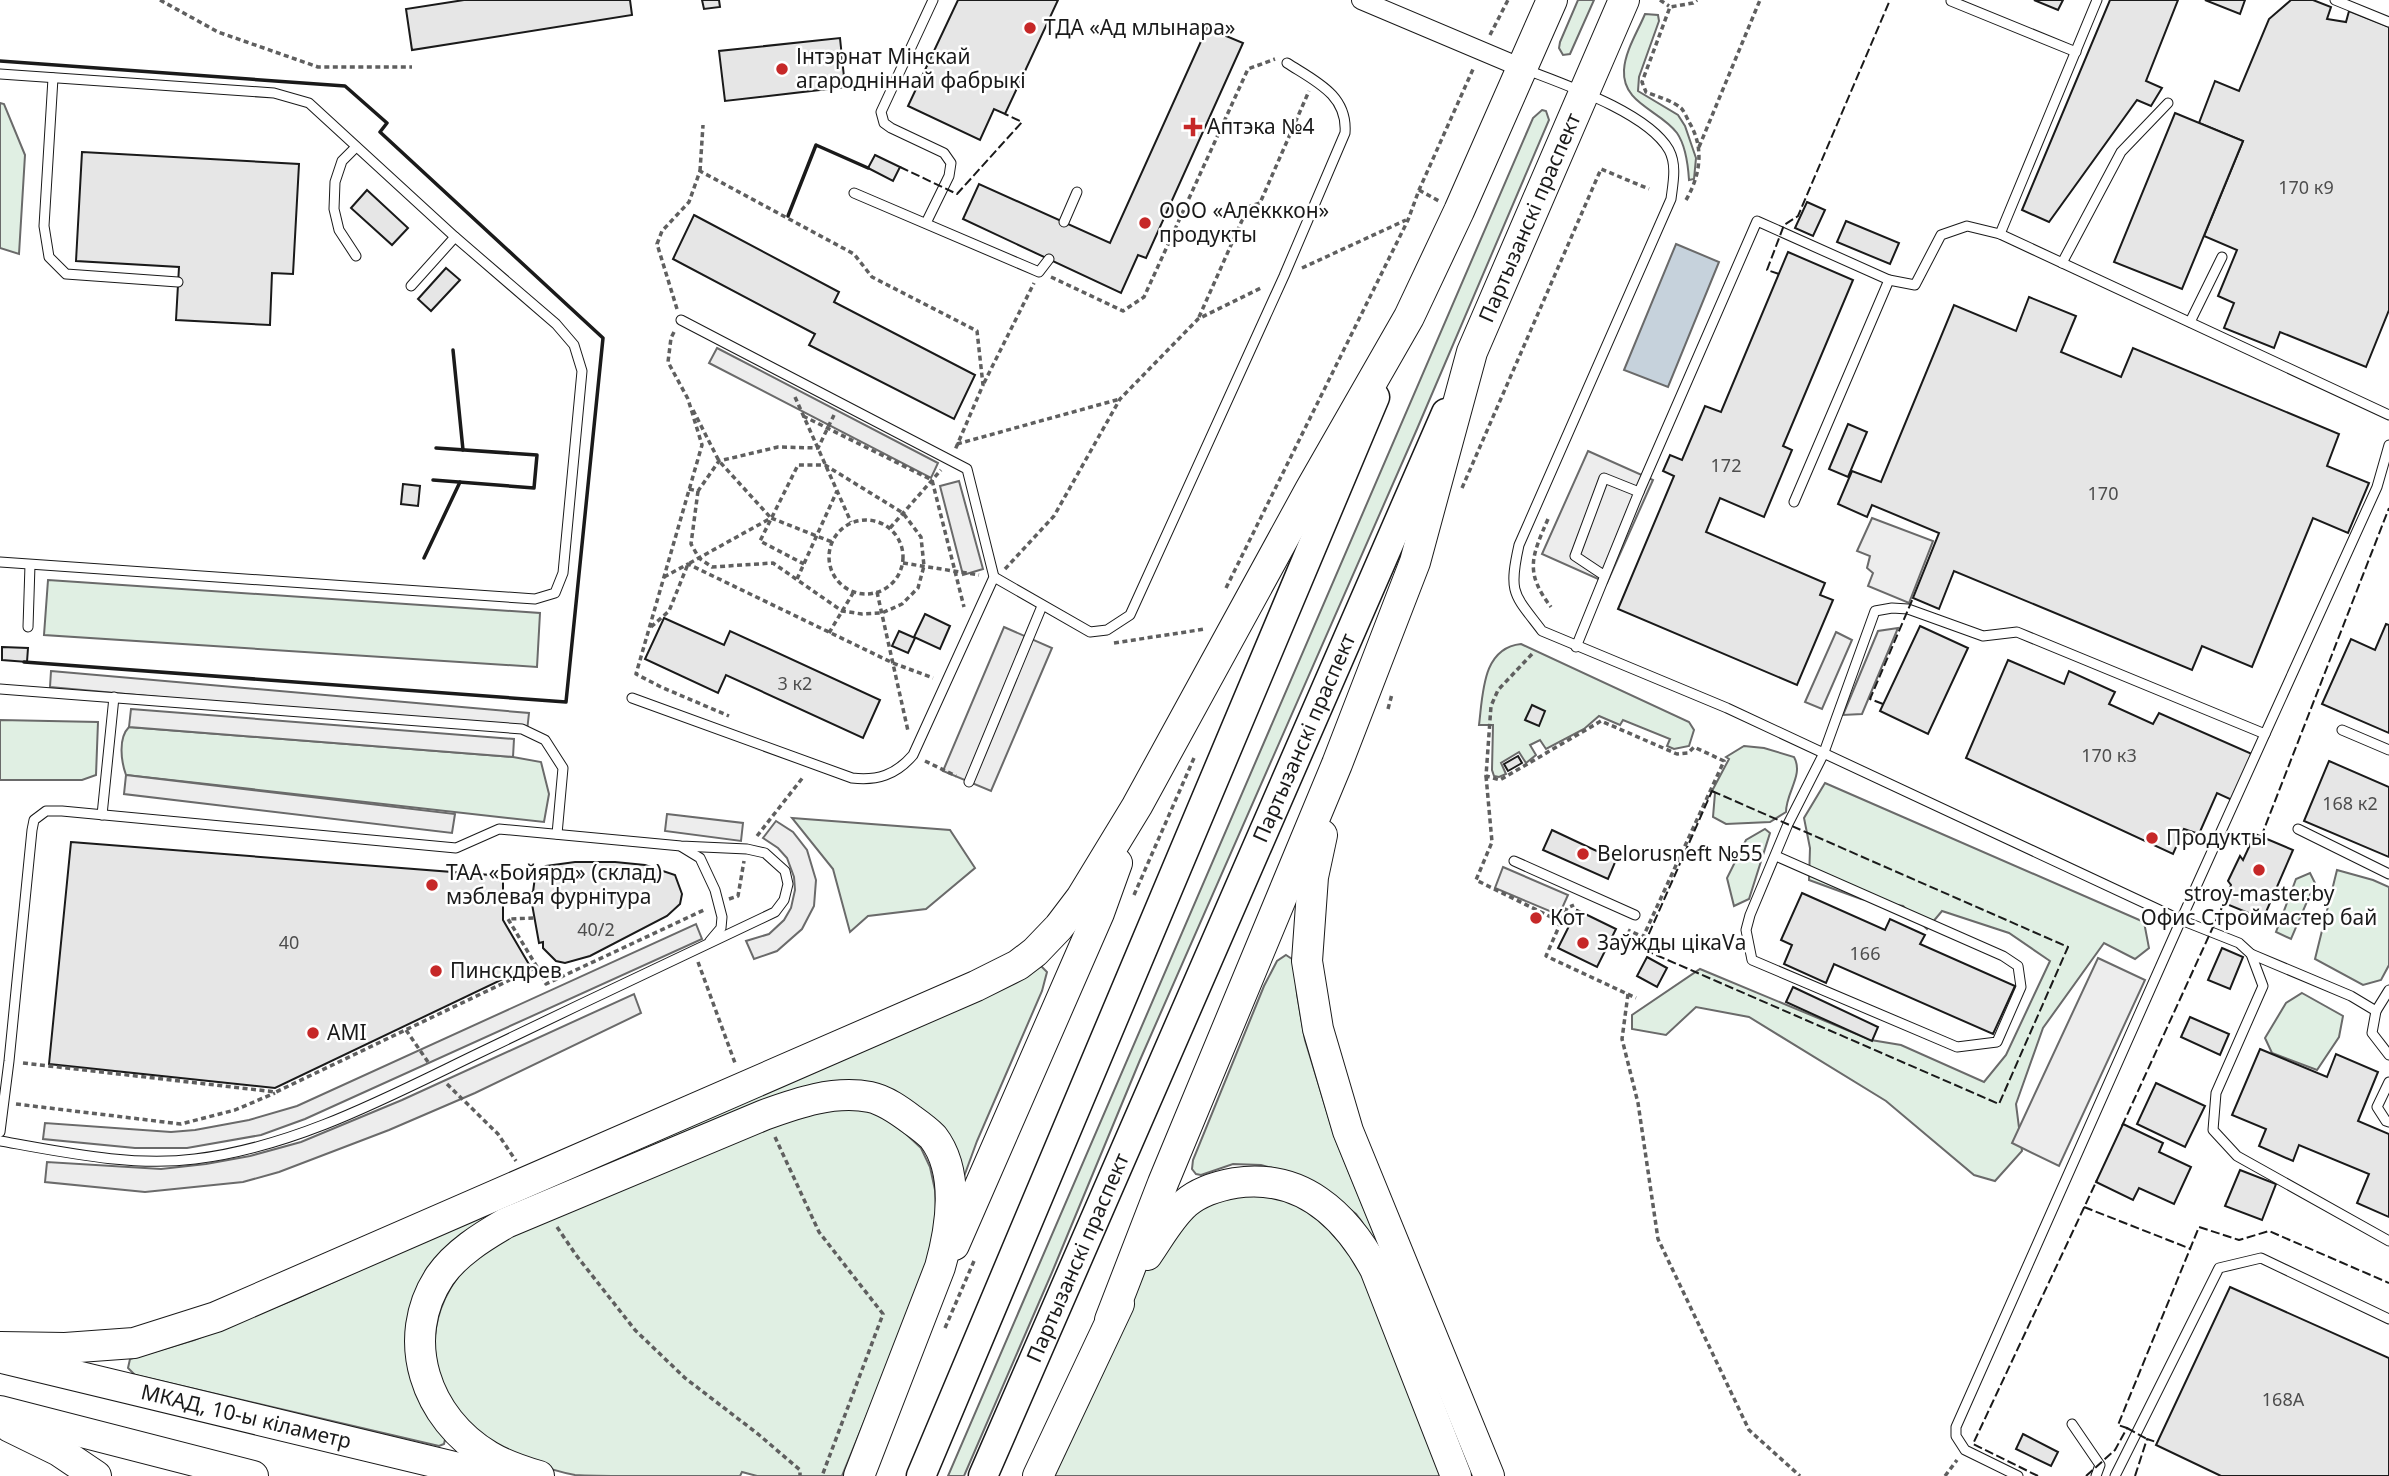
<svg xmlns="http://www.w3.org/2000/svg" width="2389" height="1476" viewBox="0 0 2389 1476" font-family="'Noto Sans',sans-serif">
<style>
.green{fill:#e0efe3;stroke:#6a6a6a;stroke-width:2}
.parking{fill:#ededed;stroke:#6a6a6a;stroke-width:2}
.water{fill:#c6d2dc;stroke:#6a6a6a;stroke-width:2}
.building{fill:#e6e6e6;stroke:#1a1a1a;stroke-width:2}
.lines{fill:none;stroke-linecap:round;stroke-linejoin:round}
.service-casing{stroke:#1a1a1a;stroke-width:11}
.minor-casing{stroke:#1a1a1a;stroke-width:20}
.primary-casing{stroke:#1a1a1a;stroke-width:31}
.trunk-casing{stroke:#1a1a1a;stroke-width:32}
.path{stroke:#5f5f5f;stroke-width:3.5;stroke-dasharray:5 3.5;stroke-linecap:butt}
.service{stroke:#fff;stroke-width:9}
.minor{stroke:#fff;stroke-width:18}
.primary{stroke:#fff;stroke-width:28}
.trunk{stroke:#fff;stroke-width:30}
.fence{stroke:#1a1a1a;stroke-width:2;stroke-dasharray:9 3.5;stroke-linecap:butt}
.wall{stroke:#1a1a1a;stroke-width:3.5}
.poi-dot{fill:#c62828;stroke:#fff;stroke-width:2.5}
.labels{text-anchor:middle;stroke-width:5;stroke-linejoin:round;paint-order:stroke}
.number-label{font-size:18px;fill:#4d4d4d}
.poi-label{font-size:21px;fill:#1a1a1a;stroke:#fff;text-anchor:start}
.street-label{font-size:21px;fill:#1a1a1a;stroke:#fff}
</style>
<rect width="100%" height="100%" fill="#fff"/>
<g class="green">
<path d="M1578,0H1594L1570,54L1563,55L1559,48L1560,42Z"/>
<path d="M1645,14L1658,15L1659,21L1639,77L1638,91L1678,115L1685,126L1696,158L1694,179L1689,180C1688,164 1686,146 1677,133C1660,110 1622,104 1624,70C1625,51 1638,31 1645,14Z"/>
<path d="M0,103L4,104L25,155L19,254L0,248Z"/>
<path d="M1542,110L1546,111L1549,120L1417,429L1140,1060L1053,1270L964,1476H948L1533,118Z"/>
<path d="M48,580L540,613L537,667L44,635Z"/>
<path d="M1521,644L1689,722L1694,730L1689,746L1674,749L1667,746L1670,739L1623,720L1620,725L1599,716L1584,729L1546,749L1540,740L1530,745L1536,755L1526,763L1519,752L1501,763L1506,774L1499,777L1494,776L1492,770L1493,725H1479C1483,694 1482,648 1521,644Z"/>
<path d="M0,720L98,722L96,775L82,780H0Z"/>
<path d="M129,727L513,757L541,762L549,794L544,822L126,775C121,761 118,738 129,727Z"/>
<path d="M1744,746L1764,748L1794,757C1804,775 1786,792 1786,812L1770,822L1726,824L1713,817L1715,793L1712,791L1729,759L1726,757Z"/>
<path d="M1825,783L2144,922L2149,948L2135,959L2104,943L2043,1028L2016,1104L2022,1151L1995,1181L1974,1175L1886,1101L1749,1017L1696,1007L1666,1035L1632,1029V1015L1700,969L1871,1040L1901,1045L1984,1082L2006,1055L2050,961L2009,933L1942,911L1927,929L1903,906L1861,899L1809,880L1810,848L1804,818Z"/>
<path d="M792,818L950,830L975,868L926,909L868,916L850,932L833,869Z"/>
<path d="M1765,829L1770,833L1749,899L1734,906L1727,878L1746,840Z"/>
<path d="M2337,870L2373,880L2389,887V965L2381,980L2363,985L2315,959Z"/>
<path d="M2310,873L2315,883L2291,939L2276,932L2296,879Z"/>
<path d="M1286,955L1295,961L1297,994L1305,1040L1335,1138L1474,1476L1382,1261L1362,1222L1356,1214L1319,1186L1291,1173L1261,1165L1233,1164L1201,1175L1196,1174L1192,1169L1193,1160L1264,986L1277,961Z"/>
<path d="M1041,966L1047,972L1042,991L977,1141L962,1182L954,1177L879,1087L484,1224L423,1284L446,1435L444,1444L439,1446L135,1375L128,1368L130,1359L194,1340L293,1300Z"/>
<path d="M2302,993L2343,1016L2339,1037L2317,1070L2272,1053L2265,1038L2286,1003Z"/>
<path d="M841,1105L877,1112L906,1134L921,1148L930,1167L935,1190L936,1211L931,1251L919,1288L842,1476H757L742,1472L740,1476C703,1476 666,1476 628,1476C611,1476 592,1476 575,1475C552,1471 511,1456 491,1443C427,1400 415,1320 469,1264C477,1256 489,1249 498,1242L731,1138Z"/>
<path d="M1255,1190L1311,1209L1360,1265L1445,1476H1052L1145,1267L1207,1198Z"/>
</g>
<g class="parking">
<path d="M717,348L938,463L931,478L709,363Z"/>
<path d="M1588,451L1653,480L1607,583L1542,554Z"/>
<path d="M959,481L983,569L963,575L940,486Z"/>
<path d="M1872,518L1933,541L1909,603L1868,586L1873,573L1867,568L1870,556L1857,551Z"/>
<path d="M1004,627L1052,648L991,791L943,771Z"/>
<path d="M1898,628L1862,714L1843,715L1878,631Z"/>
<path d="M1836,632L1852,640L1822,709L1805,702Z"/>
<path d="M51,671L529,713L527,731L50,687Z"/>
<path d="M131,709L514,739L513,757L129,727Z"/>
<path d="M126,775L455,814L452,833L124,794Z"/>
<path d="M667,814L743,823L741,841L665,831Z"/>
<path d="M776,821L793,832L807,850L816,880L814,906L802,929L777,951L754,959L746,941L769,934L784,920L791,908L795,890L794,877L787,858L778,848L763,838Z"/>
<path d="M1503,867L1568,895L1559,915L1495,888Z"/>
<path d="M696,924L702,939L305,1119L261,1135L187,1148H135L43,1139L45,1123L171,1132L195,1130L249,1120L297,1106Z"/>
<path d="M2098,958L2145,980L2059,1166L2012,1143Z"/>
<path d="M634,994L641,1013L475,1093L389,1130L279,1172L243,1182L145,1192L45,1182L47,1162L161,1169L206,1164L250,1156L301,1142L402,1100Z"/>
</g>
<path class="water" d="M1676,244L1719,262L1668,387L1624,370Z"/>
<g class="building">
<path d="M464,0H630L632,15L412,50L406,9Z"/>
<path d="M702,0H719L720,7L704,9Z"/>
<path d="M958,0H1058L1005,114L994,109L980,140L908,106Z"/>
<path d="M2034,0H2063L2058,10Z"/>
<path d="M2110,0H2178L2146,81L2162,88L2151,106L2137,100L2049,222L2022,210Z"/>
<path d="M2205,0H2245L2240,14Z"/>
<path d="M2291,0H2313L2331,7L2327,19L2346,22L2349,11L2389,27V310L2366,367L2280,332L2274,348L2224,328L2234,303L2218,296L2237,250L2204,236L2243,141L2199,123L2215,81L2239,91L2269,19Z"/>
<path d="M1207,28L1243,43L1146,258L1138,255L1121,293L963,219L979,184L1110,243Z"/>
<path d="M840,38L845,87L725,101L719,51Z"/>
<path d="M2175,113L2243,141L2182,289L2114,262Z"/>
<path d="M82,152L299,164L293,274L272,273L270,325L176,320L179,267L76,261Z"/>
<path d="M875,155L900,167L893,181L868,168Z"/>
<path d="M367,190L408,228L392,245L351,208Z"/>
<path d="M1807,202L1825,210L1813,236L1795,228Z"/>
<path d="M694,215L839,292L834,302L975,375L954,419L809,345L815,334L673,259Z"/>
<path d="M1846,221L1899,243L1890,264L1837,242Z"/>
<path d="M1788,252L1853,280L1783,446L1792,450L1764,517L1720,498L1706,532L1825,583L1820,595L1833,600L1797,685L1618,609L1674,476L1663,471L1670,455L1682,460L1705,406L1721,412Z"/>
<path d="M446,268L460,280L431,311L418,299Z"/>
<path d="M2029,297L2076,316L2061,352L2121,377L2133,348L2339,434L2327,466L2369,483L2348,533L2313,518L2252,667L2202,646L2192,670L1954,571L1939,609L1913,598L1939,533L1872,505L1867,517L1838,504L1852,471L1881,482L1954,305L2016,331Z"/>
<path d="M1848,424L1867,432L1848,477L1829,469Z"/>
<path d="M403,484L420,486L418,506L401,504Z"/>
<path d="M925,614L950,626L940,649L914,637Z"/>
<path d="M664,618L724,645L730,631L880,700L863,738L726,675L718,693L645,659Z"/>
<path d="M2386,624L2389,625V733L2322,704L2351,639L2375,650Z"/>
<path d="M1920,626L1968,648L1928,734L1880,711Z"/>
<path d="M899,631L915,638L908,653L892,646Z"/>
<path d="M2,647L28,648L27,662L2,660Z"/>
<path d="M2008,660L2064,684L2069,671L2115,692L2109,704L2153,724L2159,713L2252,754L2232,800L2217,793L2199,834L2184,829L2173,854L1966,758Z"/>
<path d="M1532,705L1545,711L1539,726L1525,720Z"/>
<path d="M1518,756L1522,763L1508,771L1504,764Z"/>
<path d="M2329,761L2389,787V857L2304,821Z"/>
<path d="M1552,830L1616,860L1608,879L1543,850Z"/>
<path d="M2255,834L2293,850L2263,919L2224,903L2231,885L2228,881L2240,856L2243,860Z"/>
<path d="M71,842L503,876V920L530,966L275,1088L49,1064Z"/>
<path d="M575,862H615L645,865L675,875L682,894L680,904L667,916L590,956L565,963L556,961L543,948V942L539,943L530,893L533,892L535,877L540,870L546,866Z"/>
<path d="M1802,893L1885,930L1890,919L1925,935L1920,944L2015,986L1993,1034L1834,964L1826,983L1784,964L1792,945L1781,940Z"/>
<path d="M1577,910L1616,929L1597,967L1558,948Z"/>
<path d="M2222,948L2243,957L2230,989L2208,980Z"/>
<path d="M1647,957L1667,968L1657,987L1637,976Z"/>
<path d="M1793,987L1878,1027L1872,1041L1786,1002Z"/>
<path d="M2190,1017L2229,1034L2220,1055L2181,1037Z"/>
<path d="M2260,1049L2327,1077L2336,1054L2378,1072L2358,1121L2389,1134V1217L2357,1203L2369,1174L2299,1145L2293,1161L2259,1146L2266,1129L2232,1115Z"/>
<path d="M2156,1083L2205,1106L2185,1147L2137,1124Z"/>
<path d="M2123,1124L2163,1143L2159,1152L2191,1167L2174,1204L2139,1188L2133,1200L2096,1182Z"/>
<path d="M2240,1170L2276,1184L2262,1220L2225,1206Z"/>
<path d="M2230,1287L2389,1358V1476H2221L2156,1445Z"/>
<path d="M2023,1434L2058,1452L2051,1466L2016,1449Z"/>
</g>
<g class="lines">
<defs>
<g id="service">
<path d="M2335,0L2389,22"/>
<path d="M1951,1L2076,52"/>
<path d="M1527,70C1566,85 1648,113 1669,150C1677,165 1673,183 1671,199L1519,545C1508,594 1514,594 1542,631L1727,708L2181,920L1956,1427V1436L1965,1450L2018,1476"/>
<path d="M0,74L274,93L309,103L455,237L556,324L574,345L582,371L563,573L555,593L535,599L0,562"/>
<path d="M53,78L44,226L49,257L66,274L178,282"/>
<path d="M854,193L1039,272L1049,259"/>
<path d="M1064,222L1077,192"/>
<path d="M926,223L949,176L951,163L944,153L891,128L884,123L881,112L933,0"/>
<path d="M2000,234L2097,0"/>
<path d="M356,256L339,230L334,209L335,182L342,161L356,147"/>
<path d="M2062,263L2121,152L2168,103"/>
<path d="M1889,280L1915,285L1941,235L1967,226L2000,234L2389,415"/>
<path d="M411,286L455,237"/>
<path d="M2190,322L2222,257"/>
<path d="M1639,492L1757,221L1889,280L1794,502"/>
<path d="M994,577L1090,632L1107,630L1130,615L1284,276L1345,133C1348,95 1315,81 1287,63"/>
<path d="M28,627L30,565"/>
<path d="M1576,647L1639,492L1604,478L1575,556L1605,576"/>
<path d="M0,689L522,729L545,740L563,768L557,834"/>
<path d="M632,698L852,778C877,781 896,775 913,755L994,577L967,469L681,320"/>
<path d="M2342,730L2389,750"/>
<path d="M2265,734L2181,920L2239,943L2251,954L2263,986L2216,1093L2213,1130L2237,1156L2389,1241"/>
<path d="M969,782L1042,606"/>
<path d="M102,815L114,697"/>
<path d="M2298,829L2389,874"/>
<path d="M682,847L700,858L715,890L722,917L721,928L710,941"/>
<path d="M1776,856L2003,956L2018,966L2021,987L1997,1042L1957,1047L1752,960L1746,930L1750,915L1788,824L1823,755L1875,611L1892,608L1908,609L1983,636L2017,632L2265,734L2377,487L2389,445"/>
<path d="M1514,861L1635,915"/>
<path d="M2251,954L2351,996L2376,1011L2372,1033L2389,1055"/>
<path d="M2376,1011L2389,990"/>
<path d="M2389,1082L2377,1107L2386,1121L2389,1122"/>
<path d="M0,1132L9,1061L32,830L34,820L46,811H62L456,848L499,829L681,846L747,849L765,853L785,871L788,884L784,900L775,912C676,959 576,1006 477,1054C388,1097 295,1147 195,1159C130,1167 64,1152 0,1141"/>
<path d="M2072,1424L2100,1465L2096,1476"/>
<path d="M2115,1476L2219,1268L2261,1258L2389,1319"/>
</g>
<path id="minor" d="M1361,0L1522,68"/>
<g id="primary">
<path d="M921,1476L1375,397"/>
<path id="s1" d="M983,1476L1446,413"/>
</g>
<g id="trunk">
<path d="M1322,835L1313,877L1307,961L1318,1029L1348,1131L1489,1476"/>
<path d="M954,1245L1099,913L1117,863"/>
<path d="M1147,1255C1159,1238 1170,1217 1186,1203C1199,1192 1218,1186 1235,1183C1301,1173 1345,1214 1375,1269L1456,1476"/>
<path id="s2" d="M1110,1320L1163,1183L1337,764L1415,562L1472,352L1624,0"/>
<path d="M0,1347L65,1348L134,1343L216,1317L976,986L1018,965L1035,952L1059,927L1081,898L1137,806L1310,490L1409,317L1459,211L1552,0"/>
<path id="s3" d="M6,1359L492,1476"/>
<path d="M0,1411L253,1476"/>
<path d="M10,1427L59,1451L96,1476"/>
<path d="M539,1476C522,1471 504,1465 489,1456C426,1419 398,1339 440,1276C456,1253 482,1237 506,1223L764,1115C797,1103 834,1090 870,1097C885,1100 900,1111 912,1120C919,1125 927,1131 933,1137C960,1172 951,1228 940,1267L859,1476"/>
<path d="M1038,1476L1119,1304"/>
</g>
</defs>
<use href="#service" class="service-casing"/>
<use href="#minor" class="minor-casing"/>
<use href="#primary" class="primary-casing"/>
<use href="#trunk" class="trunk-casing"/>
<g class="path">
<path d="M160,0L218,32L318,67H412"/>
<path d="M1660,0L1669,6"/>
<path d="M1490,35L1508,0"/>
<path d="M1699,147L1760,0"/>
<path d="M700,171L703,125"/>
<path d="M1419,190L1439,201"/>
<path d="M1686,200C1700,176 1705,148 1689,122C1687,118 1684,111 1681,108C1673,101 1656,96 1646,92L1642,82L1670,7L1693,3L1697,0"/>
<path d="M1302,268L1406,220"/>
<path d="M1051,277L1123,311L1144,297L1248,69L1275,59"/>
<path d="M677,309L657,244L662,231L689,202L700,171L854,254L872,277L977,331L983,385L955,450"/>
<path d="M1199,317L1248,207L1260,203L1309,91"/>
<path d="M674,332L671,338L668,362L688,399L702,445L636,674L661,687L729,716"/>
<path d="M984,383L1034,283"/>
<path d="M795,397L851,522"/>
<path d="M693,410L719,461L771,518"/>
<path d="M803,416L932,480L964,607"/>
<path d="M957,444L1120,399"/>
<path d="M1462,488L1601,169L1649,189"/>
<path d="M689,489L698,491L719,461L778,447L818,448L834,415"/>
<path d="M698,491L691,544L699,558L712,567L773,563L842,611L862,614L882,613L902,604L918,588L924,566L921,537L903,513L825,465H798L760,541L804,564"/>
<path d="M1548,519C1532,556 1524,572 1551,607"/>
<circle cx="866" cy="557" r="37"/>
<path d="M890,528L941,470"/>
<path d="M903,563L979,575"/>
<path d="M1005,569L1054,516L1120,399L1198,319L1263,287"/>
<path d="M664,577L688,564L893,663L933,678"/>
<path d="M797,579L837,491"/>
<path d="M1226,588L1408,220L1419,190L1474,67"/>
<path d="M877,592L908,731"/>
<path d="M651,627L669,611L688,564L771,518L832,542"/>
<path d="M829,633L853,593"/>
<path d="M1114,643L1205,629"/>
<path d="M1532,654L1498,690L1491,706L1486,776L1500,780L1601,721L1677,754L1688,753L1694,747L1724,761L1643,937L1628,930"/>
<path d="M1388,709L1392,694"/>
<path d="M925,761L956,776"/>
<path d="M1486,776L1492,842L1476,880L1561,922L1567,908L1574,905"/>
<path d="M757,836L804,776"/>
<path d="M1134,895L1194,758"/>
<path d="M729,899L738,896L744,861"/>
<path d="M1561,922L1546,956L1636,998"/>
<path d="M698,962L735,1063"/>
<path d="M537,968L546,984L706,909"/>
<path d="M1628,994L1622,1039L1638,1103L1658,1239L1749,1430L1800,1476"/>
<path d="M406,1030L428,1062"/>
<path d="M23,1063L276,1092L537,967L508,919L535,918"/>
<path d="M447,1084L498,1134L516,1161"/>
<path d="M16,1104L181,1124L235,1110L275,1093"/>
<path d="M775,1137L819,1232L883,1314L822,1476"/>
<path d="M557,1227L576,1255L635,1330L685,1378L758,1434L800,1470V1476"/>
<path d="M945,1328L974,1261"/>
<path d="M1945,1476L1957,1460"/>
</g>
<use href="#service" class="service"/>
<use href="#minor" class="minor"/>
<use href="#primary" class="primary"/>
<use href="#trunk" class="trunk"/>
<g class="fence">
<path d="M900,167L957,194L1022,122L1005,114"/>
<path d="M1779,274L1767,270L1784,225L1798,216L1890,0"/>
<path d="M1883,704L1870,699L1913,598"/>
<path d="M1712,791L2068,947L1999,1104L1647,951L1644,945Z"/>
<path d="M2261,837L2389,508"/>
<path d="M2122,1126L2224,903"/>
<path d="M2084,1207L2191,1249"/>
<path d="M2127,1428L2147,1439"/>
<path d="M2038,1476L1973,1444L2097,1180"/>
<path d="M2086,1476L2115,1450L2127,1428L2118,1425L2199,1227L2239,1240L2269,1231L2389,1283"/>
<path d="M2135,1476L2147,1439L2156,1442"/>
</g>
<g class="wall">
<path d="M0,61L345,86L387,123L380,132L603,338L566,702L24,662"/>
<path d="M788,216L816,145L868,168"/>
<path d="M453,350L463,450"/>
<path d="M433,480L534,488L537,455L436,448"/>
<path d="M424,558L460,482"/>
</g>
</g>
<g class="poi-dot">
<circle cx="1030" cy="28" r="7"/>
<circle cx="782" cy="69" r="7"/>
<path d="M1189.5 116.5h7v7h7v7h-7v7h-7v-7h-7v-7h7z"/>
<circle cx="1145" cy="223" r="7"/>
<circle cx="2152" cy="838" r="7"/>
<circle cx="1583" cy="854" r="7"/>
<circle cx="2259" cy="870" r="7"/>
<circle cx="432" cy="885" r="7"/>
<circle cx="1536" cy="918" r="7"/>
<circle cx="1583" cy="943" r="7"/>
<circle cx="436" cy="971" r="7"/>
<circle cx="313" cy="1033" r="7"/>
</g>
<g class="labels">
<g class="number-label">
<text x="2306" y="194">170 к9</text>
<text x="1726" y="472">172</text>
<text x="2103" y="500">170</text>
<text x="795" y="690">3 к2</text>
<text x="2109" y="762">170 к3</text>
<text x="2350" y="810">168 к2</text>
<text x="596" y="936">40/2</text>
<text x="289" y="949">40</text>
<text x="1865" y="960">166</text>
<text x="2283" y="1406">168А</text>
</g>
<g class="poi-label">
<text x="1044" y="35">ТДА «Ад млынара»</text>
<text x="796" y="64">Інтэрнат Мінскай<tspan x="796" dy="24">агародніннай фабрыкі</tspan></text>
<text x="1207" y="134">Аптэка №4</text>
<text x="1159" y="218">ООО «Алекккон»<tspan x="1159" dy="24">продукты</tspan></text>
<text x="2166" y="845">Продукты</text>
<text x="1597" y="861">Belorusneft №55</text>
<text x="446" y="880">ТАА «Бойярд» (склад)<tspan x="446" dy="24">мэблевая фурнітура</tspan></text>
<text x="2259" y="901" text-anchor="middle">stroy-master.by<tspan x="2259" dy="24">Офис Строймастер бай</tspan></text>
<text x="1550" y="925">Кот</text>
<text x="1597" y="950">Заўжды цікаVа</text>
<text x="450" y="978">Пинскдрев</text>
<text x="327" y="1040">AMI</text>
</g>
<g class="street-label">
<text dy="7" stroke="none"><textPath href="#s2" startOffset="1181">Партызанскі праспект</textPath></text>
<text dy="7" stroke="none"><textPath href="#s1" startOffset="805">Партызанскі праспект</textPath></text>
<text dy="7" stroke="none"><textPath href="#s1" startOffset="238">Партызанскі праспект</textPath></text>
<text dy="7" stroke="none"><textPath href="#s3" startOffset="247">МКАД, 10-ы кіламетр</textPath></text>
</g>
</g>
</svg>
